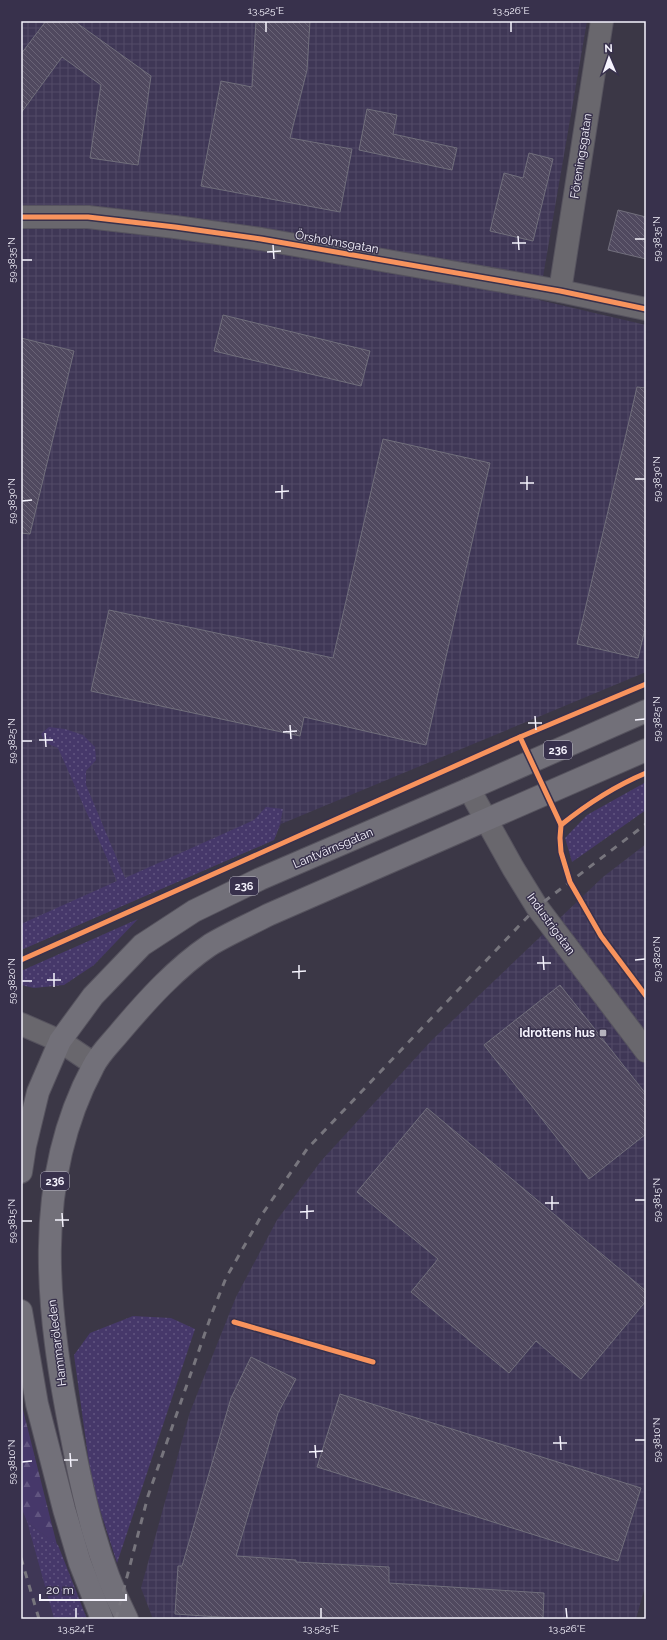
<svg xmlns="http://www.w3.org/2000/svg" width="667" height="1640" viewBox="0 0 667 1640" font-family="Raleway,sans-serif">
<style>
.built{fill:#3f3756}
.industrial{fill:url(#industrial-grid)}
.grass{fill:url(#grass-dots)}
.forest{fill:url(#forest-firs)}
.building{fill:url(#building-back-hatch);stroke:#716f7c}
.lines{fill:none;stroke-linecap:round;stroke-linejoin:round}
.minor-casing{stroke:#56535e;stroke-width:24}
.major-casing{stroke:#56535e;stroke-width:24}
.minor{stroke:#69676d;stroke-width:22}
.major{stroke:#727079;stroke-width:22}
.rail{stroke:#77757d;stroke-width:3;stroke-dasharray:7 7;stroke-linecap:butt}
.cycleway-casing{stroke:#38314c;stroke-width:8}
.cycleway{stroke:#f8935d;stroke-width:5}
.ticks{fill:none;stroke:#f5f3fd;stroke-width:1.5}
.poi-dot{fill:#b4b1bd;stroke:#38314c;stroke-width:1.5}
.labels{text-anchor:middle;stroke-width:3;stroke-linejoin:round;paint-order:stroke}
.shield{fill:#38314c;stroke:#bcb9c8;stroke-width:1}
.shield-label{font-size:11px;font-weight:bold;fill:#f5f3fd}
.street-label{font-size:12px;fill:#f5f3fd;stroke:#38314c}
.poi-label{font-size:12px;font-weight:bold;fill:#f5f3fd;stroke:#38314c;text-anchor:end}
.neatline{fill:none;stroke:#f5f3fd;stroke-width:1.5}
.ticks-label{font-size:10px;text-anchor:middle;fill:#f5f3fd}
</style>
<defs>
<pattern id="industrial-grid" width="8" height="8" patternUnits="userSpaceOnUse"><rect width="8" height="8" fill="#3f3756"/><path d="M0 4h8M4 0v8" fill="none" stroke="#524b67"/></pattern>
<pattern id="grass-dots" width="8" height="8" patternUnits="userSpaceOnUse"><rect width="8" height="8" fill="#46386a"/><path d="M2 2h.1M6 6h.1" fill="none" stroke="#615580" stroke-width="1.8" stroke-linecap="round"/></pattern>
<pattern id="forest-firs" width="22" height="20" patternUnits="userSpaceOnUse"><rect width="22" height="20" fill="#46386a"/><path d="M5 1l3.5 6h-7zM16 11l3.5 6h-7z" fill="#615580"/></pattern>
<pattern id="building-back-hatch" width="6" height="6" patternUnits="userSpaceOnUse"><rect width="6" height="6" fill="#50495f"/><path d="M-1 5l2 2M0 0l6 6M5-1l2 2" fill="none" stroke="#6a6477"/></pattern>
</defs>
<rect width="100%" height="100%" fill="#3b3746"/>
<path class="built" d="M21,1507L27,1522L54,1619H24L21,1609Z"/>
<g class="industrial">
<path d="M21,21H587L539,300L646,325V672L281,824L274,840L21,950Z"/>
<path d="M646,844V1583L636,1619H153L141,1588L190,1412L236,1297L277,1220L321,1161L431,1041L603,877Z"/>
</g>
<g class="grass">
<path d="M49,727L65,729L83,735L95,747L96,760L86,771V785L125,878L254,820L266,807L283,809L280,824L274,840L21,950V924L117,881L58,748L46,743L41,734Z"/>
<path d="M646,782V810L572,862L565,838L587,815Z"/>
<path d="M138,919L94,965L64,985L34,988L21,985V971Z"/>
<path d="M133,1316L171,1318L195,1329L117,1563L92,1485L74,1355L90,1333Z"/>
<path d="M27,1522L58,1545L87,1619H54Z"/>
</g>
<path class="forest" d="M21,1402L57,1545L27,1522L21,1507Z"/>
<g class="building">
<path d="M46,21H74L151,76L138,165L90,158L101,85L62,57L21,113V54Z"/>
<path d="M256,21H310L307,70L290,138L352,149L340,212L201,186L221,81L252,87Z"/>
<path d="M367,109L397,115L393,134L457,148L452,170L359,150Z"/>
<path d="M529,153L553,159L533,241L490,231L504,173L523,178Z"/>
<path d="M618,210L646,217V259L608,250Z"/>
<path d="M223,315L370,351L361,386L214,351Z"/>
<path d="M21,338L74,351L30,534L21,533Z"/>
<path d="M637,387L646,388V625L638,658L577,644Z"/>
<path d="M383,439L490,463L426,745L304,717L300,736L91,691L109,610L333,658Z"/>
<path d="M560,985L646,1094V1134L589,1179L484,1045Z"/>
<path d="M427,1108L646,1291V1301L581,1379L536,1341L509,1373L411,1292L438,1259L357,1192Z"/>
<path d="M251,1357L296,1379L278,1413L236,1556L296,1560V1562L389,1567V1583L544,1593L543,1619H249L175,1614L178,1566H182L231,1398Z"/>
<path d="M340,1394L641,1488L618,1561L317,1467Z"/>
</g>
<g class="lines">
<defs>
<g id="minor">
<path d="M21,217H88L175,227L261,239L560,291L646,309"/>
<path d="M560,291L602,21"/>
<path d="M469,789L513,868L537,907L646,1051"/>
<path d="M21,1024L60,1041L94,1064"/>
</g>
<g id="major">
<path d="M21,1172L25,1146L38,1092L60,1041L93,996L142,945L194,911L260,879L469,789L646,711"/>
<path d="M21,1311L37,1404L64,1509L80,1563L102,1619"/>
<path d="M127,1619C98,1562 84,1500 72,1438C47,1314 31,1183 93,1067C99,1054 111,1043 120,1032C147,1000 176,968 210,945C228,934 249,925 268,915L646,750"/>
</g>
</defs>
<use href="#minor" class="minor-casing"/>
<use href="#major" class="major-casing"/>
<use href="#minor" class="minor"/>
<use href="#major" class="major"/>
<g class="rail">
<path d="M21,1558L39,1619"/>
<path d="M116,1619L148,1496L212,1313L226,1278L263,1213L307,1149L537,907L646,824"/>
</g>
<defs>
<g id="cycleway">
<path d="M21,217H88L175,227L261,239L560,291L646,309"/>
<path d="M520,737L561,825"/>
<path d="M646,773C615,786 587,804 561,825L560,838L561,852L570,882L601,936L646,996"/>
<path d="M21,960L520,737L646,684"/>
<path d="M234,1322L373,1362"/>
</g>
</defs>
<use href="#cycleway" class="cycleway-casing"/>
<use href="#cycleway" class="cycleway"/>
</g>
<path class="ticks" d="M266,22V32M511,22V32M518,236L519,250M635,239H645M512,243H526M273,245L274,259M267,252L281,251M22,260H32M527,476V490M635,479H645M520,483H534M282,485V499M275,492L289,491M22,501L32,500M535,716L536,730M635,720L645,719M528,723H542M290,725L291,739M283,732L297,731M45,733L46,747M39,740H53M22,741H32M543,956L544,970M635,960L645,959M537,963H551M299,965V979M292,972L306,971M54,973V987M47,980H61M22,981H32M552,1196V1210M635,1200H645M545,1203H559M307,1205V1219M300,1212L314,1211M62,1213L63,1227M55,1220H69M22,1221H32M560,1436L561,1450M635,1440H645M553,1443H567M315,1445L316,1458M309,1452L323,1451M70,1453L71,1467M64,1460H78M22,1462L32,1461M76,1608V1618M321,1608V1618M566,1608L567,1618"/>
<rect class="poi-dot" x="599" y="1029" width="8" height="8" rx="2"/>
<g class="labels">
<g class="shield">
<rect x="544" y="741" width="28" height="18" rx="3"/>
<rect x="230" y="877" width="28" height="18" rx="3"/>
<rect x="41" y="1172" width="28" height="18" rx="3"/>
</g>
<g class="shield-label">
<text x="558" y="754">236</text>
<text x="244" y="890">236</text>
<text x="55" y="1185">236</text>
</g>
<g class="street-label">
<text transform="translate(581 156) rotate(-81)" y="4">Föreningsgatan</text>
<text transform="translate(337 242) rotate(10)" y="4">Örsholmsgatan</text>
<text transform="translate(333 848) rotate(-23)" y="4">Lantvärnsgatan</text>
<text transform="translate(551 924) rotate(54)" y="4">Industrigatan</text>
<text transform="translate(57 1343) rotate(-97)" y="4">Hammaröleden</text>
</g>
<g class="poi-label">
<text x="595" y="1037">Idrottens hus</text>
</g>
</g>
<rect width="667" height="1640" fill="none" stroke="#38314c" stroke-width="44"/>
<g transform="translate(609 58) rotate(358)" stroke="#38314c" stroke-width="3" paint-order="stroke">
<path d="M0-3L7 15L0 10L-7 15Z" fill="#f5f3fd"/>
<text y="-6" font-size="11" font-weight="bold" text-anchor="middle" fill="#f5f3fd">N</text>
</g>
<path d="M40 1594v6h86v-6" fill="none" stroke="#f5f3fd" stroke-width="2"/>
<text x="46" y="1594" font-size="12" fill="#f5f3fd" stroke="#38314c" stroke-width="3" paint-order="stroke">20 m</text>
<rect x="22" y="22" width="623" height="1596" class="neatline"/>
<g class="ticks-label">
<text x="266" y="14">13.525°E</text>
<text x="511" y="14">13.526°E</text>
<text transform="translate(656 239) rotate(-90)" y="4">59.3835°N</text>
<text transform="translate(11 260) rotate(-90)" y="4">59.3835°N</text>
<text transform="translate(656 479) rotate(-90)" y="4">59.3830°N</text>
<text transform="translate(11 501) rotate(-90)" y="4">59.3830°N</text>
<text transform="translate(656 719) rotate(-90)" y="4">59.3825°N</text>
<text transform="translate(11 741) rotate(-90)" y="4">59.3825°N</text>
<text transform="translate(656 959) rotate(-90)" y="4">59.3820°N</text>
<text transform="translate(11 981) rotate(-90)" y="4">59.3820°N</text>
<text transform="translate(656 1200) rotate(-90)" y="4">59.3815°N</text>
<text transform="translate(11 1221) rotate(-90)" y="4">59.3815°N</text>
<text transform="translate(656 1440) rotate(-90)" y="4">59.3810°N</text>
<text transform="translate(11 1462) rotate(-90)" y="4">59.3810°N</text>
<text x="76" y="1632">13.524°E</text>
<text x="321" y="1632">13.525°E</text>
<text x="567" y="1632">13.526°E</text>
</g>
</svg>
